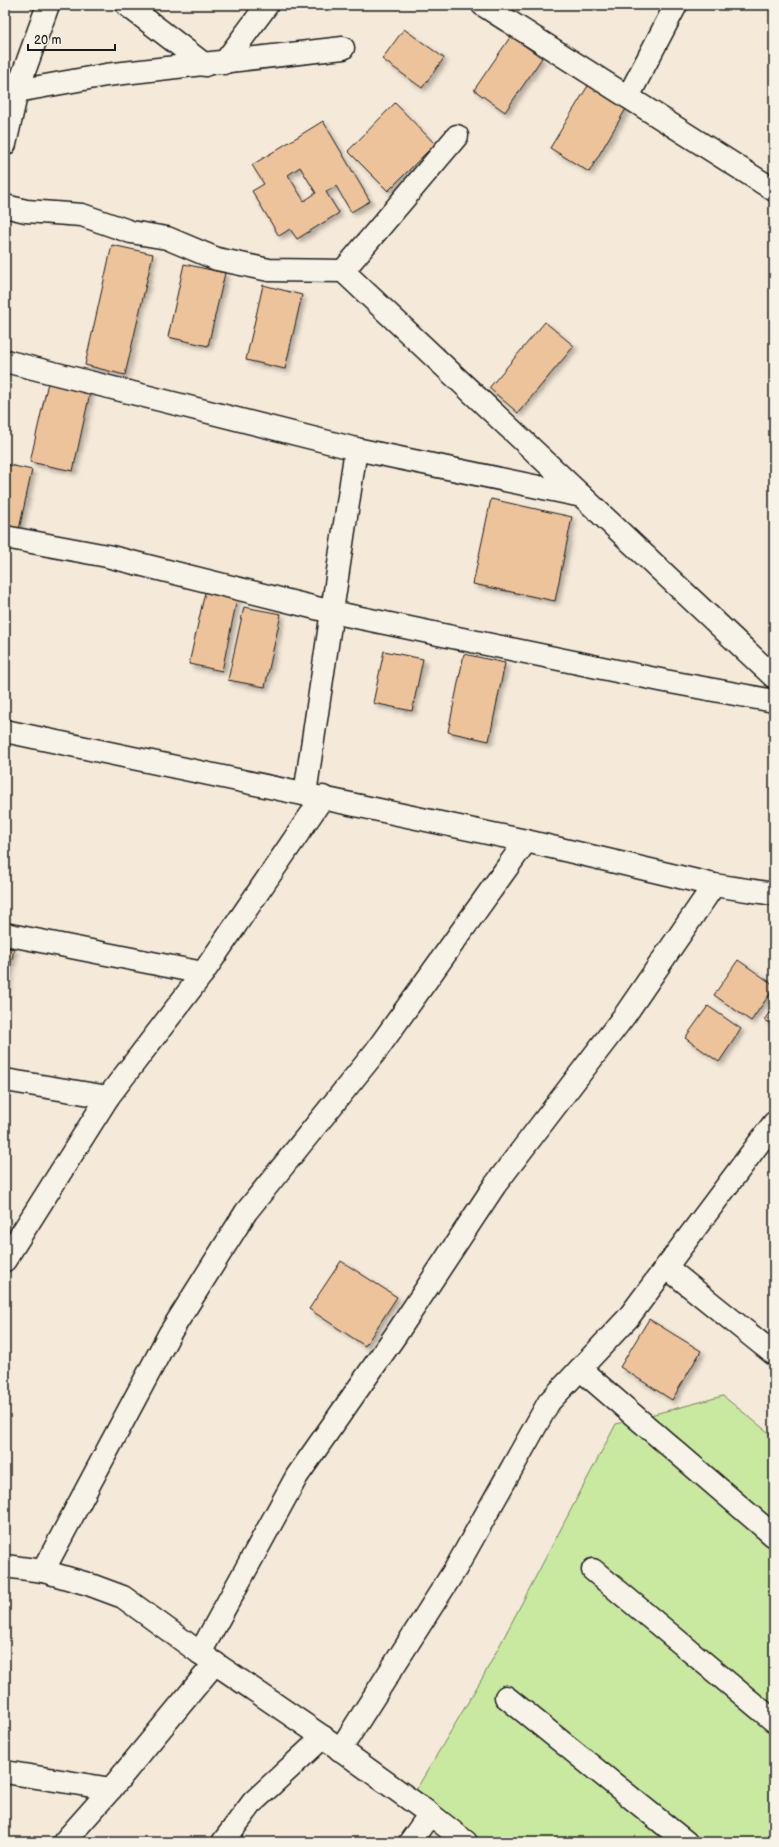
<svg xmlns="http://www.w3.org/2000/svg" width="779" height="1847" viewBox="0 0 779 1847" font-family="'Balsamiq Sans',sans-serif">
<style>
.green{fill:#c9e9a1;stroke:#72825e}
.building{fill:#edc39c;stroke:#1c1c1c;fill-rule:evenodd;filter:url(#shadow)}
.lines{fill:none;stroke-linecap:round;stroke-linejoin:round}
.street-casing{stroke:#1c1c1c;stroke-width:25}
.street{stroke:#f7f3e8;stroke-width:22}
</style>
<defs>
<filter id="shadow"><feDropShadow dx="3.5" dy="3.5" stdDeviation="2" flood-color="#0004"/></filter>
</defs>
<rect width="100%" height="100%" fill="#f5e9d9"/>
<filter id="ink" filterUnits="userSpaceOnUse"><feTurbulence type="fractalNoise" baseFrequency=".025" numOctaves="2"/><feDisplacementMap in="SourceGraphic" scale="8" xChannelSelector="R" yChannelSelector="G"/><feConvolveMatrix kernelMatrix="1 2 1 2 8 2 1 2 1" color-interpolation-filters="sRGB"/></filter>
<g filter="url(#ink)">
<path class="green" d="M723,1396L774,1437V1842H467L410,1800L483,1677L616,1424Z"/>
<g class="building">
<path d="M404,29L444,58L422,88L382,59Z"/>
<path d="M511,36L542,58L505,112L474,90Z"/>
<path d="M589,84L627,107L589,172L550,148Z"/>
<path d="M395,103L435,144L388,191L348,151Z"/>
<path d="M323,121L370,201L351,212L336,186L326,192L339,213L297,239L290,229L279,236L252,191L264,184L252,165ZM300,167L316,193L304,201L288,175Z"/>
<path d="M112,245L153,254L125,375L85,365Z"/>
<path d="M184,264L225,273L208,346L168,337Z"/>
<path d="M263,285L302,295L285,369L246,360Z"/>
<path d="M545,322L574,346L518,413L489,388Z"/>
<path d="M49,378L91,388L73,471L30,462Z"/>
<path d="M5,464L32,470L18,534L5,531Z"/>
<path d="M491,499L572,517L555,601L473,584Z"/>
<path d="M205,592L237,599L222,671L189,664Z"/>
<path d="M244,607L281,614L265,687L228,680Z"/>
<path d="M384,651L423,659L412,711L373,703Z"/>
<path d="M464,654L505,663L489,741L448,732Z"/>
<path d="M5,947L14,949L5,994Z"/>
<path d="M738,960L774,985V988L751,1021L714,995Z"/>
<path d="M708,1006L741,1029L719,1062L685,1038Z"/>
<path d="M774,1006V1026L764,1020Z"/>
<path d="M341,1261L397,1297L365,1346L309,1309Z"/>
<path d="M649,1319L701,1351L672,1400L620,1367Z"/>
</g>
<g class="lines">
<defs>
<g id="street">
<path d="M48,5L17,91L106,75L343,48"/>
<path d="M127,5L205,65"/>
<path d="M483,5L774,190"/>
<path d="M224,63L267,5"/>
<path d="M628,97L676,5"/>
<path d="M5,144L17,91L6,82"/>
<path d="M5,206L26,211L82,215L131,232L167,238L217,259L269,270L343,271L774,677"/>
<path d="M343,271L457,136"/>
<path d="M5,361L356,449L582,496"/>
<path d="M5,537L107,556L332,612L665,681L774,701"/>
<path d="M5,731L526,841L714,885L774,894"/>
<path d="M305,794L356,449"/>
<path d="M5,934L203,973"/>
<path d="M5,1080L108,1097"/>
<path d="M5,1260L108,1097L203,973L323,797"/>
<path d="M666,1267L774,1354"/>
<path d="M580,1369L774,1536"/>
<path d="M5,1566L43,1571L88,1584L123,1597L200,1653L323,1737L430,1814L466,1842"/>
<path d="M593,1570L774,1721"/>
<path d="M43,1571L170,1333L246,1212L376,1051L526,841"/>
<path d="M200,1653L297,1476L395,1336L495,1185L625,1015L714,885"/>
<path d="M506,1697L686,1842"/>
<path d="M340,1750L456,1568L549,1402L628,1318L774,1123"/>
<path d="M5,1772L111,1789"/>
<path d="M64,1842L111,1789L215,1663"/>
<path d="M223,1842L253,1802L323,1737"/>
<path d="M410,1842L430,1814"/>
</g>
</defs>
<use href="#street" class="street-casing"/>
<use href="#street" class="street"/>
</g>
</g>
<rect width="779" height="1847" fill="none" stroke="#f7f3e8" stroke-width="20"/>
<rect x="10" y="10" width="759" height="1827" fill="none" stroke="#1c1c1c" stroke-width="1.5" filter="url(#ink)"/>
<path d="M28 44v6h87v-6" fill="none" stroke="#1c1c1c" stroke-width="2"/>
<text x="34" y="44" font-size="12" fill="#1c1c1c" stroke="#f7f3e8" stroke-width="3" paint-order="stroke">20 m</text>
</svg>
